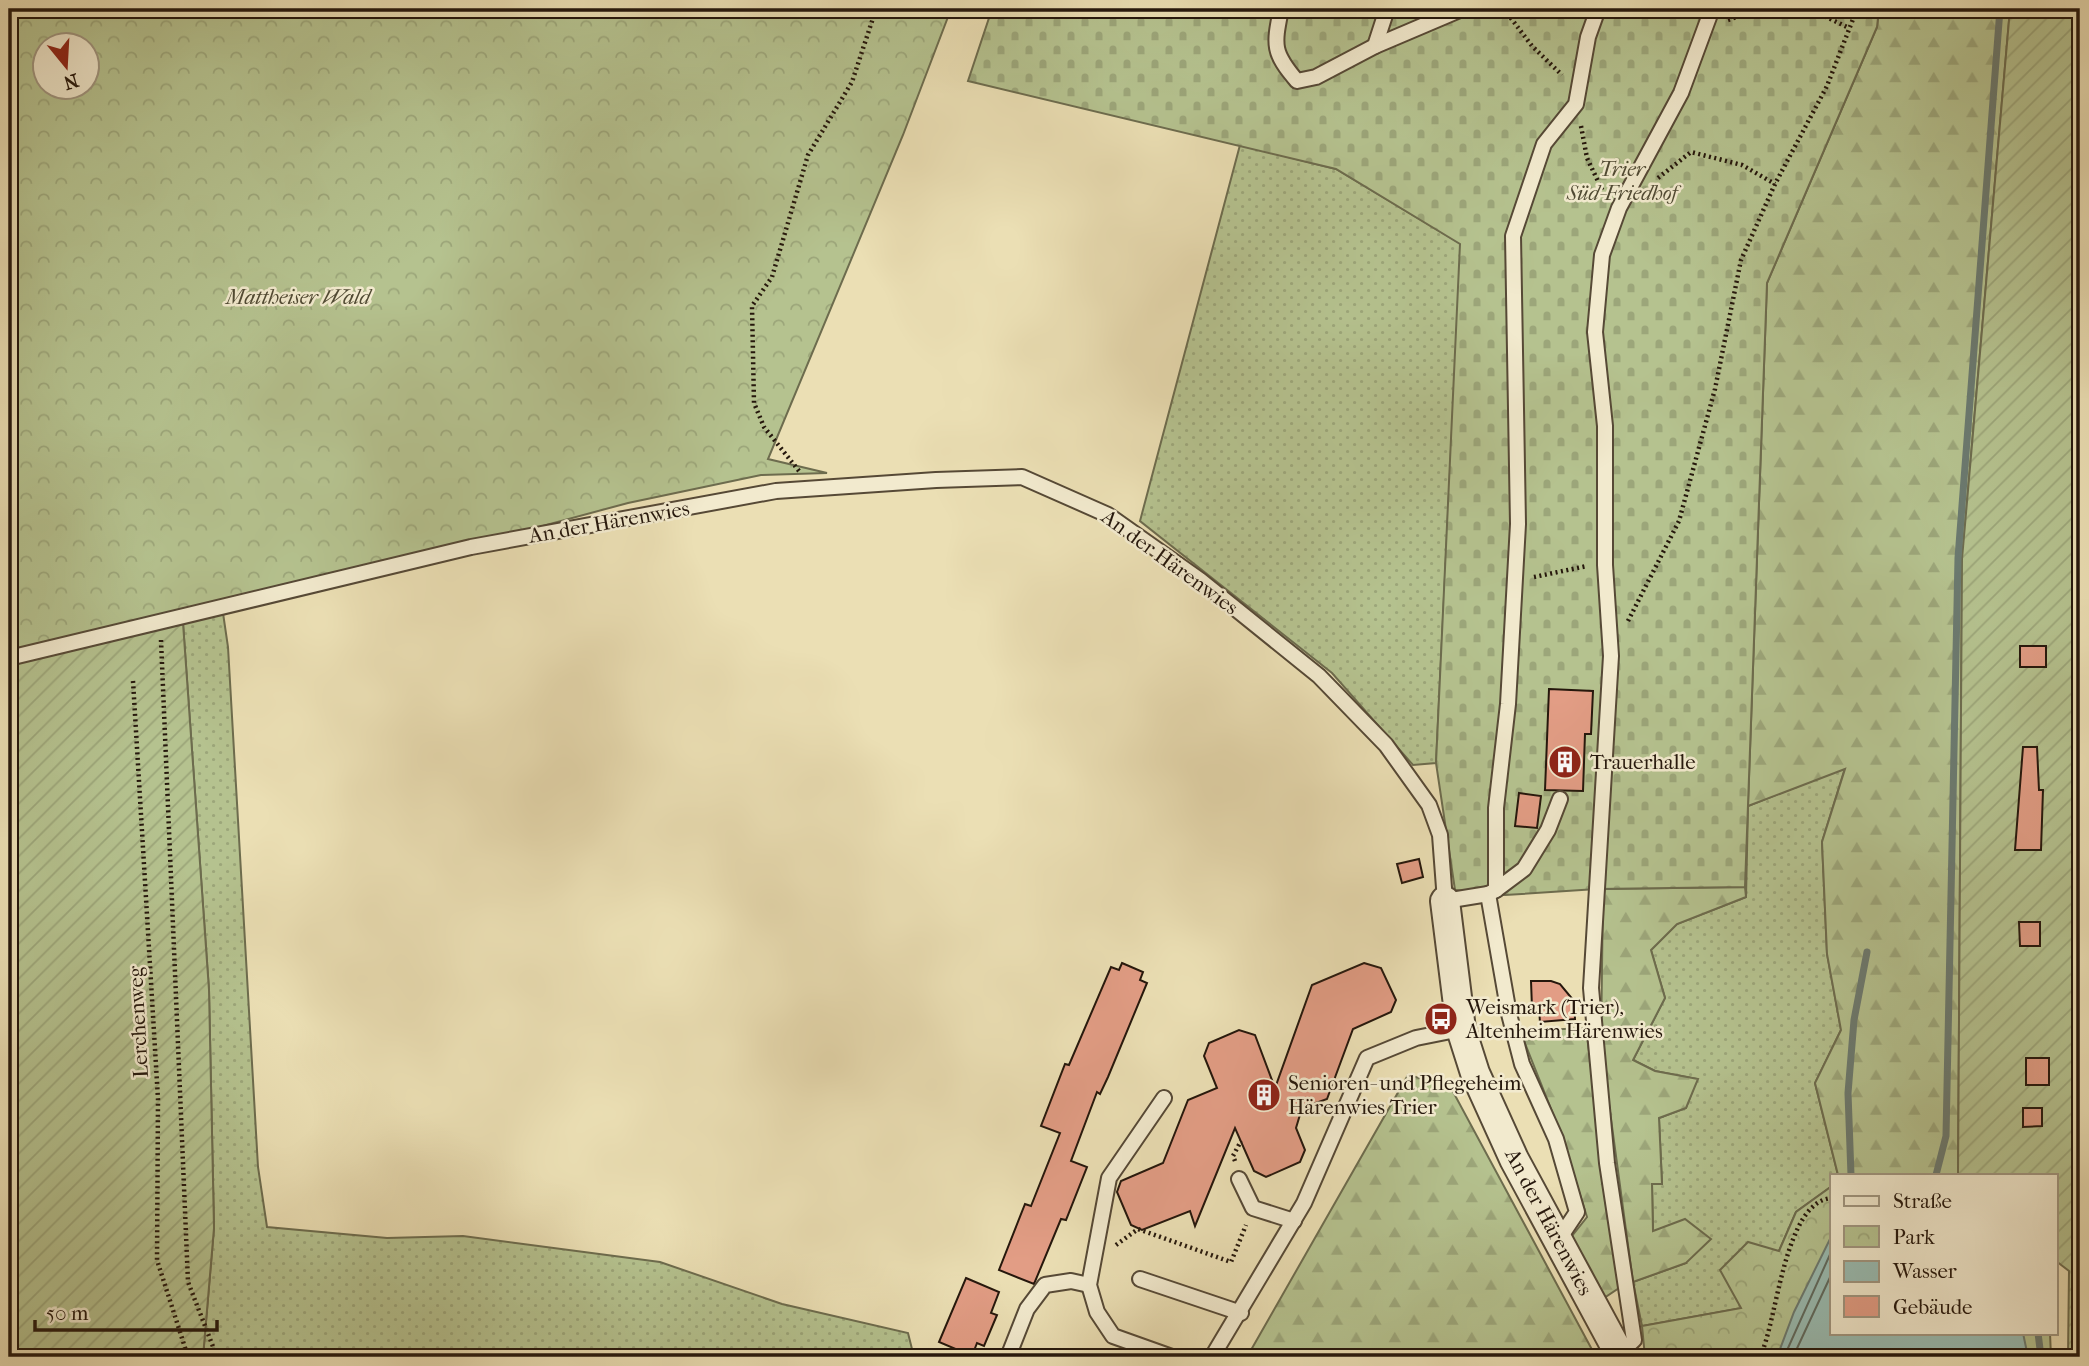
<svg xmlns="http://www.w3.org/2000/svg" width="2089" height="1366" viewBox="0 0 2089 1366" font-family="'IM FELL French Canon',serif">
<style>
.grass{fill:url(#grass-dots);stroke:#6d6c4e;stroke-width:2}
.forest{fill:url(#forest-firs);stroke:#6d6c4e;stroke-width:2}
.cemetery{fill:url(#cemetery-stones);stroke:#6d6c4e;stroke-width:2}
.park{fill:url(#park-crowns);stroke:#6d6c4e;stroke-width:2;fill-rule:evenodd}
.garden{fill:url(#garden-furrows);stroke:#6d6c4e;stroke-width:2}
.water{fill:#99bcb2;stroke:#6b7a70;stroke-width:2}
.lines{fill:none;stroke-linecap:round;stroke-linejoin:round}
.shore{stroke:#5f6a5f;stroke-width:2}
.stream{stroke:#6b7a70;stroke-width:7}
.building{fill:#e29d85;stroke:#25170c;stroke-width:2}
.lane-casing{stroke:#564936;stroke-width:18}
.street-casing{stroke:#564936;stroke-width:32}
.path{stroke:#25170c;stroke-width:4.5;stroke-dasharray:2 3.5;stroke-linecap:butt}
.lane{stroke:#f2eace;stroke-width:14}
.street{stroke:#f2eace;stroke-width:28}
.labels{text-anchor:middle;stroke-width:5;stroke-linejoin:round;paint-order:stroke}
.park-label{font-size:21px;font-style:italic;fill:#504a33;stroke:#f2eace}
.street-label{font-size:21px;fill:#25170c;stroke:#f2eace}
.poi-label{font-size:21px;fill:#25170c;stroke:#f2eace;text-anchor:start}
</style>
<defs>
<pattern id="grass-dots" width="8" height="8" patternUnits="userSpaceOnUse" patternTransform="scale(1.75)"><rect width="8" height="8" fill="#b5c28f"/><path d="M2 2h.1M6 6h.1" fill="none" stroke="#9ca67a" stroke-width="1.8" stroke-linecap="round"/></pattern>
<pattern id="forest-firs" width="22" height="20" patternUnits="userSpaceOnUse" patternTransform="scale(1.75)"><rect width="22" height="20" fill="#b5c28f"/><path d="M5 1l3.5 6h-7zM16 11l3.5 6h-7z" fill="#9ca67a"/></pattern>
<pattern id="cemetery-stones" width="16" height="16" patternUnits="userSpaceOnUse" patternTransform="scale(1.75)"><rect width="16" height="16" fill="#b5c28f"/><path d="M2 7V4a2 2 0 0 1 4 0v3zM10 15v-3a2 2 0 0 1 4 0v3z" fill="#9ca67a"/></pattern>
<pattern id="park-crowns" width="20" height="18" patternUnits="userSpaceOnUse" patternTransform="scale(1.75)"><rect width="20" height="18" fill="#b5c28f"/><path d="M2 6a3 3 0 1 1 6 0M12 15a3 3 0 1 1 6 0" fill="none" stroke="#9ca67a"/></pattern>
<pattern id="garden-furrows" width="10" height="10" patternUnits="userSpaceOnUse" patternTransform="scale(1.75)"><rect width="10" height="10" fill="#b5c28f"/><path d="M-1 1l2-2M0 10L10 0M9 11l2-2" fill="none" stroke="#9ca67a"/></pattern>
</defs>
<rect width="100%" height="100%" fill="#ebdfb4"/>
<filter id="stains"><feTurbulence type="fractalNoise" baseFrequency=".00286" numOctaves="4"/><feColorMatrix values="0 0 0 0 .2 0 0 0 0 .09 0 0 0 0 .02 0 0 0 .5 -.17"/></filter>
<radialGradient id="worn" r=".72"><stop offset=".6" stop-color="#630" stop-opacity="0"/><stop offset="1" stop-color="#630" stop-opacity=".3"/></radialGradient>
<g class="grass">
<path d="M1240,145L1336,169L1461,244L1436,763L1413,765L1332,673L1140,521Z"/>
<path d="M223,613L228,647L258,1167L267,1227L387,1238L463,1236L660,1262L782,1304L908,1333L914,1357H203L214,1228L209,990L183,623Z"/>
<path d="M1845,768L1822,842L1827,954L1841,1030L1815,1083L1838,1175H1832V1186L1796,1212L1779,1251L1742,1308L1642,1326L1633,1282L1686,1263L1653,1232L1652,1184L1662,1183L1659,1118L1686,1108L1697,1079L1655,1071L1633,1060L1665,998L1651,950L1677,924L1746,897L1748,806Z"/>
</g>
<g class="forest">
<path d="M1879,9H2010L1962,559L1958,1175H1838L1815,1083L1841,1030L1827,954L1822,842L1845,769L1748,806L1767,283L1877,27Z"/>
<path d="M1745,887L1746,897L1677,924L1651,950L1665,998L1633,1060L1655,1071L1698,1079L1686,1108L1659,1118L1662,1184H1652L1653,1231L1685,1219L1711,1239L1686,1263L1633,1282L1601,1045L1603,889Z"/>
<path d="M1586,1028L1619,1288L1601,1300L1568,1241L1587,1217L1561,1134L1520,1031Z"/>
<path d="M1408,1075L1450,1086L1596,1357H1247Z"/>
</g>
<path class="cemetery" d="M992,9H1879L1877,27L1767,283L1745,887L1597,889L1505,895L1455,890L1436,763L1460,244L1336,169L968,81Z"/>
<g class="park">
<path d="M9,9H951L903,135L768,459L827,473L761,475L628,503L434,555L9,652ZM46,46H88V88H46Z"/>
<path d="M1832,1186V1333H2050L2051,1357H1645L1642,1326L1741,1308L1720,1270L1748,1242L1779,1251L1796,1212Z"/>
</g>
<g class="garden">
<path d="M2010,9H2080V1357H2068L2069,1271L2056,1261V1175H1958L1962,559Z"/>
<path d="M183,623L209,990L214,1228L203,1357H9V661Z"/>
</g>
<path class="water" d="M1832,1235V1333H2023L2028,1357H1777L1794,1312Z"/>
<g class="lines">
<g class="shore">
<path d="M1784,1357L1832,1250"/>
<path d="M1793,1357L1832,1273"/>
</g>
<g class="stream">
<path d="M1851,1175L1848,1093L1854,1020L1867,952"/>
<path d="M1936,1175L1946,1136L1958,558L2000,9"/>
<path d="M2038,1333L2041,1357"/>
</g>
</g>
<g class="building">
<rect x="2020" y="646" width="26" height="21"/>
<path d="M1549,689L1593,691L1591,734H1585L1583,791L1545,790Z"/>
<path d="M2023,747H2037L2039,790H2043L2041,850H2015Z"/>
<path d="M1519,793L1541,796L1537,828L1515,826Z"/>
<path d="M1419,859L1423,877L1402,883L1397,864Z"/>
<path d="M2019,922H2040V946H2020Z"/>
<path d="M1122,963L1143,972L1140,980L1147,983L1108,1077L1100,1094L1097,1092L1071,1161L1087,1167L1066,1220L1061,1219L1034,1284L999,1270L1025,1204L1031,1206L1060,1133L1041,1126L1065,1064L1069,1065L1111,967L1119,970Z"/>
<path d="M1364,963L1381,968L1396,1000L1391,1012L1353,1029L1327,1099L1302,1108L1296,1128L1305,1150L1300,1162L1266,1177L1254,1171L1235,1128L1195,1226L1190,1211L1142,1230L1131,1225L1117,1192L1121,1181L1163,1163L1188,1100L1217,1088L1204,1056L1209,1043L1239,1030L1255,1035L1275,1088L1312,985Z"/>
<path d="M1531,981H1551L1560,984L1574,1001L1575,1019L1540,1022L1539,1009L1532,1008Z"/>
<rect x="2026" y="1058" width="23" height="27"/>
<path d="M2023,1108H2042V1126L2023,1127Z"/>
<path d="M966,1278L999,1292L991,1313L997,1315L984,1346L977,1343L972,1356L939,1342Z"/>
</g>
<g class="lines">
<defs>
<g id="lane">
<path d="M1281,9C1274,45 1272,52 1297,81L1316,77L1375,46L1462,9"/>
<path d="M1375,46L1387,9"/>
<path d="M9,658L471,547L776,491L936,480L1022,477L1108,515L1200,580L1319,676L1386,745L1429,805L1440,835L1445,901L1488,894L1509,1014L1522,1064L1556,1139L1577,1212L1559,1239"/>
<path d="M1496,890L1524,869L1548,830L1560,799"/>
<path d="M1488,894L1496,890V808L1508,704L1518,524L1513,236L1544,144L1576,104L1588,37L1598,9"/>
<path d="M1164,1098L1109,1178L1089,1285L1097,1312L1113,1336L1172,1357"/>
<path d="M1239,1179L1253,1208L1294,1221"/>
<path d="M1140,1279L1241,1313"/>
<path d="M1619,1354L1634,1340L1607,1163L1591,988L1611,656L1605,565V426L1595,332L1602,255L1619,208L1681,93L1712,9"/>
<path d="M1008,1357L1027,1309L1045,1285L1071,1281L1089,1285"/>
<path d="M1212,1357L1304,1203L1367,1058L1416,1038L1461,1029"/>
</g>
<path id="street" d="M1445,901L1461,1029L1475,1073L1514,1159L1621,1357"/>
</defs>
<use href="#lane" class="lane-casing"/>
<use href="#street" class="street-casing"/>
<g class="path">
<path d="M1504,9L1532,46L1562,75"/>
<path d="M1675,9L1690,16"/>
<path d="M1810,9L1849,28"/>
<path d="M1728,20L1760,9"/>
<path d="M1581,126L1587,158L1605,196"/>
<path d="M1658,178L1691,152L1742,165L1775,184"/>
<path d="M799,471L764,427L754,403L752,306L772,277L808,155L852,82L876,9"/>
<path d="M1534,577L1587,566"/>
<path d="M1628,621L1679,521L1715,389L1741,260L1775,184L1827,86L1857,9"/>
<path d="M161,640L188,1282L217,1357"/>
<path d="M133,681L158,1099L157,1260L188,1357"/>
<path d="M1235,1161L1233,1156L1241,1141"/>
<path d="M1116,1245L1138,1229L1231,1262L1246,1225"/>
<path d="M1760,1357C1778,1319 1784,1201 1832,1198"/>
</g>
<use href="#lane" class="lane"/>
<use href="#street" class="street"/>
</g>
<defs>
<symbol id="building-disc" viewBox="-11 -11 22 22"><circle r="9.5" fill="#8f2418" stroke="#f2eace"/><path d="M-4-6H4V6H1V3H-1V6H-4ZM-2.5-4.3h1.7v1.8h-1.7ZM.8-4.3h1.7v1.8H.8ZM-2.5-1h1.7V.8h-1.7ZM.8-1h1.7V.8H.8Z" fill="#fff"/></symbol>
<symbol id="bus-disc" viewBox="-11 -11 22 22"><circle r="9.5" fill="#8f2418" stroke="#f2eace"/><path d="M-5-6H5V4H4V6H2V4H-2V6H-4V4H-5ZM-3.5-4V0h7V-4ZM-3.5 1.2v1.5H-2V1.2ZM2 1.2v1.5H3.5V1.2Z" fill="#fff"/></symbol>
</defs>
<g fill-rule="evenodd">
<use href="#building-disc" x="1546" y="743" width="38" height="38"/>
<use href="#bus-disc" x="1422" y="1000" width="38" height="38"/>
<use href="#building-disc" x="1245" y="1076" width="38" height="38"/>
</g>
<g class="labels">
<g class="park-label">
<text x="1622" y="176">Trier<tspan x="1622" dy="24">Süd-Friedhof</tspan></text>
<text x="298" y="304">Mattheiser Wald</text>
</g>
<g class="street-label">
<text transform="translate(609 522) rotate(-10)" y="7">An der Härenwies</text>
<text transform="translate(1170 562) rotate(36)" y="7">An der Härenwies</text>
<text transform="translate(138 1022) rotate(-93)" y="7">Lerchenweg</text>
<text transform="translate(1549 1222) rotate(62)" y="7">An der Härenwies</text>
</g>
<g class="poi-label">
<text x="1590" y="769">Trauerhalle</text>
<text x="1466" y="1014">Weismark (Trier),<tspan x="1466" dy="24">Altenheim Härenwies</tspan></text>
<text x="1288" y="1090">Senioren- und Pflegeheim<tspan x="1288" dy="24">Härenwies Trier</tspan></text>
</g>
</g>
<rect width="2089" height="1366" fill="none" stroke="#ebdfb4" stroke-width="35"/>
<rect x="10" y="10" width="2068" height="1345" fill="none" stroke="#25170c" stroke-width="3.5"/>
<rect x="18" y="18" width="2054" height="1331" fill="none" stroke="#25170c" stroke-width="2"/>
<rect x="1830" y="1174" width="228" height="161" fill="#f2eace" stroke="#a09680" stroke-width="2"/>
<rect x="1844" y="1196" width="35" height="10" fill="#f2eace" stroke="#a09680" stroke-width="2"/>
<text x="1893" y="1208" font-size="21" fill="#25170c">Straße</text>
<rect x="1844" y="1226" width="35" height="21" fill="url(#park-crowns)" stroke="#a09680" stroke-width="2"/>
<text x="1893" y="1244" font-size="21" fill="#25170c">Park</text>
<rect x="1844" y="1261" width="35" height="21" fill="#99bcb2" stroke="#a09680" stroke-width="2"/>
<text x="1893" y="1278" font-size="21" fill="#25170c">Wasser</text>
<rect x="1844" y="1296" width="35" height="21" fill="#e29d85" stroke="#a09680" stroke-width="2"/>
<text x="1893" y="1314" font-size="21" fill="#25170c">Gebäude</text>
<g transform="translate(66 66) rotate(162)"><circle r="33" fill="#f2eace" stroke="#a09680" stroke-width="2"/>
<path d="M0-5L12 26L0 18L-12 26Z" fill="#8f2418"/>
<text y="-10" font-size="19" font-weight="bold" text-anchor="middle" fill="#25170c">N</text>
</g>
<path d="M35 1320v10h182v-10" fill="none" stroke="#25170c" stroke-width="3.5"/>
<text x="46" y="1320" font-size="21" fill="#25170c" stroke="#f2eace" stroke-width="5" paint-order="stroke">50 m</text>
<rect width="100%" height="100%" filter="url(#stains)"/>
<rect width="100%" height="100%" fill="url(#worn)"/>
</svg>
